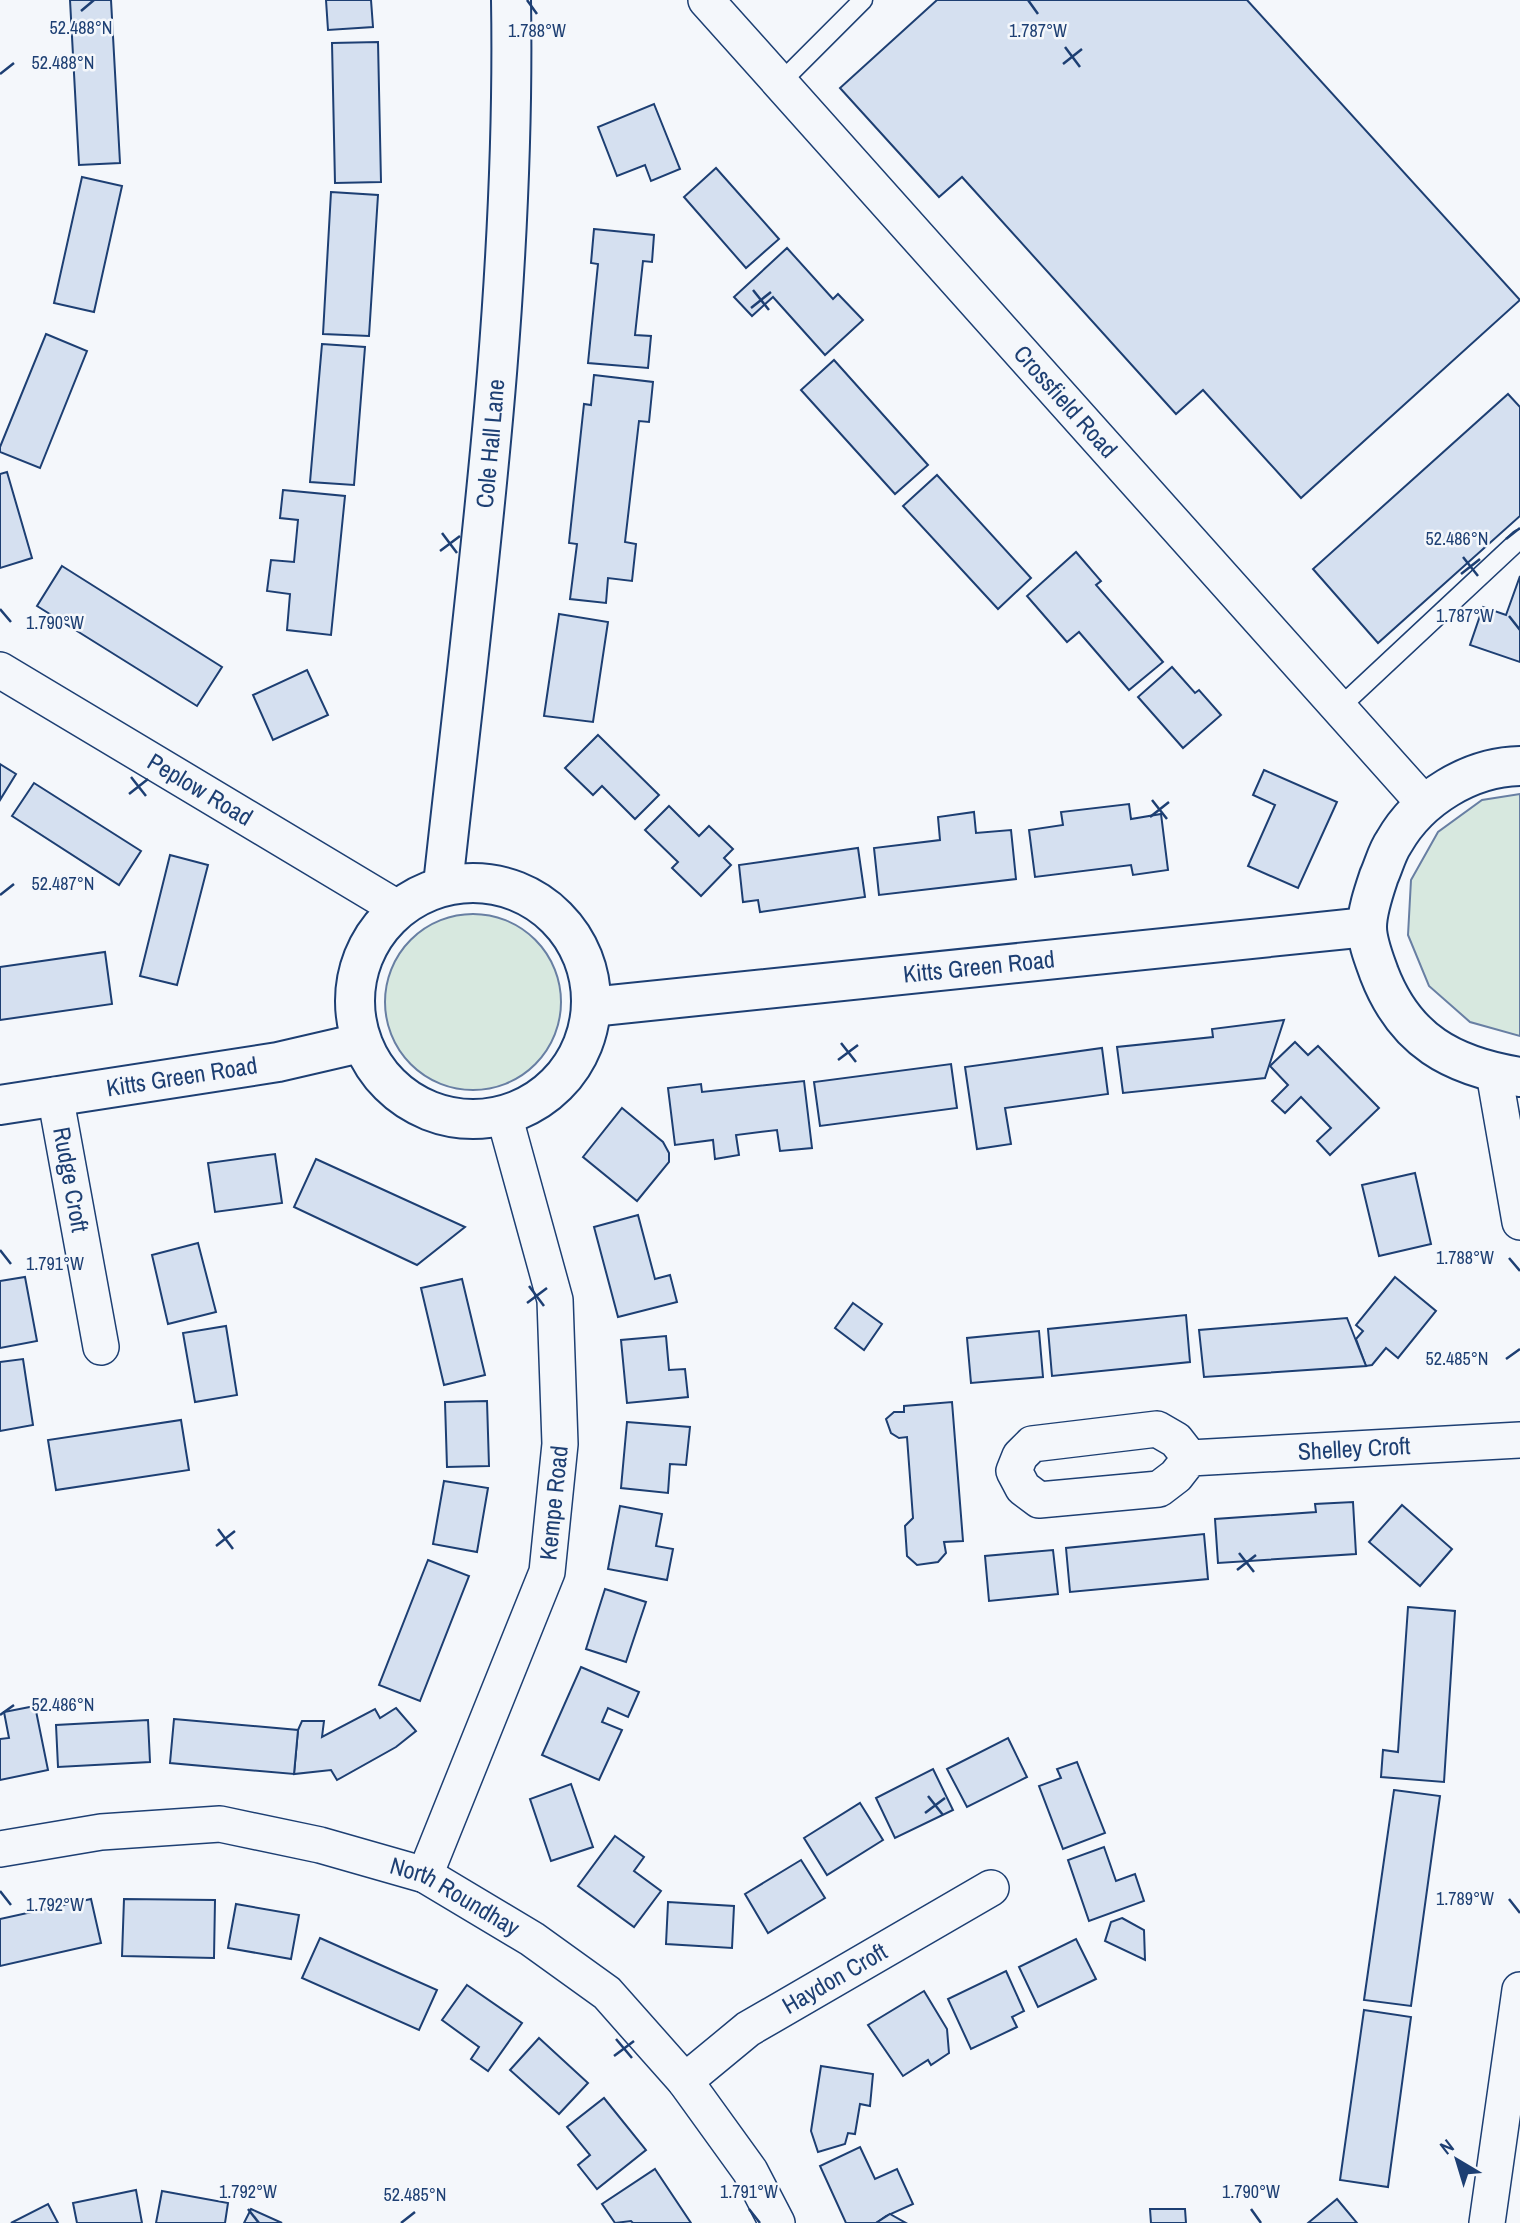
<svg xmlns="http://www.w3.org/2000/svg" width="1520" height="2223" viewBox="0 0 1520 2223" font-family="'Archivo Narrow',sans-serif">
<style>
.green{fill:#d7e8df;stroke:#687fa3;stroke-width:2}
.building{fill:#d5e0f0;stroke:#1d3f73;stroke-width:2}
.lines{fill:none;stroke-linecap:round;stroke-linejoin:round}
.service-casing{stroke:#1d3f73;stroke-width:21}
.minor-casing{stroke:#1d3f73;stroke-width:38}
.tertiary-casing{stroke:#1d3f73;stroke-width:42}
.service{stroke:#f4f7fb;stroke-width:18}
.minor{stroke:#f4f7fb;stroke-width:35}
.tertiary{stroke:#f4f7fb;stroke-width:38}
.ticks{fill:none;stroke:#1d3f73;stroke-width:2.5}
.labels{text-anchor:middle;stroke-width:5;stroke-linejoin:round;paint-order:stroke}
.street-label{font-size:24px;fill:#1d3f73;stroke:#f4f7fb}
.ticks-label{font-size:18px;text-anchor:middle;fill:#1d3f73;stroke:#f4f7fb;stroke-width:5;stroke-linejoin:round;paint-order:stroke}
</style>
<rect width="100%" height="100%" fill="#f4f7fb"/>
<g class="green">
<path d="M1520,794V1036L1470,1022L1429,986L1408,935L1411,880L1438,832L1482,800Z"/>
<circle cx="473" cy="1002" r="88"/>
</g>
<g class="building">
<path d="M70,0H111L120,163L79,165Z"/>
<path d="M326,0H371L373,27L328,30Z"/>
<path d="M937,0H1247L1520,300L1301,498L1203,390L1176,414L962,177L939,197L840,88Z"/>
<path d="M378,42L381,182L335,183L332,43Z"/>
<path d="M654,104L680,169L651,181L645,165L617,176L598,127Z"/>
<path d="M716,168L779,239L746,268L684,197Z"/>
<path d="M82,177L122,186L94,312L54,303Z"/>
<path d="M331,192L378,195L369,336L323,334Z"/>
<path d="M594,229L654,235L652,262L643,261L635,335L651,336L648,368L588,363L598,264L591,263Z"/>
<path d="M787,248L833,299L838,294L863,320L825,355L773,297L752,316L734,297Z"/>
<path d="M46,334L87,351L40,468L0,452V447Z"/>
<path d="M322,344L365,347L354,485L310,482Z"/>
<path d="M834,360L928,465L895,494L801,390Z"/>
<path d="M594,375L653,382L649,422L639,421L625,542L636,544L632,581L608,578L606,603L570,599L577,544L569,543L584,404L591,405Z"/>
<path d="M1508,394L1520,407V516L1378,643L1313,569Z"/>
<path d="M7,472L32,558L0,568V474Z"/>
<path d="M937,475L1031,578L998,609L903,506Z"/>
<path d="M283,490L345,496L331,635L287,630L290,594L267,591L271,560L294,562L298,520L280,518Z"/>
<path d="M1076,552L1101,581L1096,585L1163,662L1129,690L1079,632L1067,642L1027,596Z"/>
<path d="M62,566L222,667L197,706L37,606Z"/>
<path d="M1520,576V662L1470,645L1483,607L1506,615Z"/>
<path d="M559,614L608,622L593,722L544,716Z"/>
<path d="M1172,667L1195,693L1199,690L1221,715L1183,748L1138,697Z"/>
<path d="M307,670L328,715L273,740L253,695Z"/>
<path d="M598,735L659,795L635,819L602,786L593,795L565,768Z"/>
<path d="M0,764L16,774L0,800Z"/>
<path d="M1264,770L1337,802L1298,888L1248,866L1275,805L1253,795Z"/>
<path d="M34,783L141,851L119,885L12,816Z"/>
<path d="M1129,804L1131,819L1161,814L1168,870L1133,875L1131,865L1035,877L1029,830L1063,825L1061,812Z"/>
<path d="M669,806L699,836L709,826L733,849L724,858L731,865L701,896L672,868L678,862L645,830Z"/>
<path d="M974,812L976,833L1011,830L1016,879L879,895L874,848L940,840L938,817Z"/>
<path d="M858,848L865,897L760,912L758,900L743,902L739,865Z"/>
<path d="M170,855L208,865L177,985L140,976Z"/>
<path d="M105,952L112,1004L0,1020V967Z"/>
<path d="M1284,1020L1265,1078L1123,1093L1117,1047L1213,1037L1212,1029Z"/>
<path d="M1295,1042L1308,1055L1318,1046L1379,1108L1330,1155L1317,1141L1331,1128L1301,1097L1285,1113L1272,1101L1288,1085L1270,1066Z"/>
<path d="M1102,1048L1108,1094L1005,1108L1011,1144L977,1149L965,1067Z"/>
<path d="M951,1064L957,1108L820,1126L814,1082Z"/>
<path d="M804,1081L812,1148L780,1151L777,1130L736,1135L739,1155L715,1159L713,1140L675,1145L668,1088L701,1084L702,1092Z"/>
<path d="M622,1108L663,1142L669,1153V1162L637,1201L583,1157Z"/>
<path d="M275,1154L282,1203L215,1212L208,1163Z"/>
<path d="M316,1159L465,1227L417,1265L294,1207Z"/>
<path d="M1415,1173L1431,1244L1379,1256L1362,1185Z"/>
<path d="M638,1215L655,1279L670,1275L677,1302L618,1317L594,1227Z"/>
<path d="M198,1243L216,1312L168,1324L152,1255Z"/>
<path d="M25,1277L37,1341L0,1348V1281Z"/>
<path d="M1395,1277L1436,1311L1398,1358L1386,1348L1372,1365L1366,1366L1356,1339L1363,1331L1356,1325Z"/>
<path d="M462,1279L485,1375L444,1385L421,1288Z"/>
<path d="M853,1303L882,1324L864,1350L835,1328Z"/>
<path d="M1186,1315L1190,1362L1052,1376L1048,1329Z"/>
<path d="M1347,1318L1366,1366L1204,1377L1199,1330Z"/>
<path d="M226,1326L237,1395L195,1402L183,1333Z"/>
<path d="M1039,1331L1043,1377L971,1383L967,1338Z"/>
<path d="M666,1336L669,1370L685,1369L688,1397L627,1403L621,1340Z"/>
<path d="M23,1359L33,1425L0,1431V1362Z"/>
<path d="M487,1401L489,1466L447,1467L445,1402Z"/>
<path d="M952,1402L963,1541L944,1542L946,1553L938,1562L917,1565L907,1556L905,1526L913,1518L907,1437L899,1438L891,1433L886,1419L894,1412H904V1406Z"/>
<path d="M181,1420L189,1470L56,1490L48,1440Z"/>
<path d="M627,1422L690,1427L686,1465L670,1464L668,1493L621,1488Z"/>
<path d="M444,1481L488,1488L477,1552L433,1544Z"/>
<path d="M1353,1502L1356,1554L1218,1563L1215,1519L1316,1512L1315,1504Z"/>
<path d="M1402,1505L1452,1549L1420,1586L1369,1542Z"/>
<path d="M620,1506L662,1514L656,1546L673,1549L667,1580L608,1569Z"/>
<path d="M1204,1534L1208,1579L1070,1592L1066,1548Z"/>
<path d="M1053,1550L1058,1594L989,1601L985,1556Z"/>
<path d="M428,1560L469,1576L420,1701L379,1685Z"/>
<path d="M605,1589L646,1602L626,1662L586,1649Z"/>
<path d="M1408,1607L1455,1611L1444,1782L1381,1777L1383,1750L1398,1752Z"/>
<path d="M581,1667L639,1692L628,1717L608,1708L602,1722L622,1730L599,1780L542,1755Z"/>
<path d="M35,1706L48,1770L0,1780V1739L9,1738L4,1712Z"/>
<path d="M396,1708L416,1731L396,1747L337,1780L331,1770L294,1774L298,1730L302,1721H324L322,1737L375,1709L380,1718Z"/>
<path d="M174,1719L298,1730L294,1774L170,1763Z"/>
<path d="M148,1720L150,1762L58,1767L56,1725Z"/>
<path d="M1008,1738L1027,1777L967,1807L947,1769Z"/>
<path d="M1077,1762L1105,1833L1063,1849L1039,1786L1061,1778L1057,1769Z"/>
<path d="M933,1769L953,1810L895,1838L876,1798Z"/>
<path d="M571,1784L593,1847L551,1861L530,1799Z"/>
<path d="M1394,1790L1440,1796L1411,2006L1364,2000Z"/>
<path d="M860,1803L883,1840L827,1875L804,1838Z"/>
<path d="M615,1836L644,1857L634,1871L661,1891L634,1927L578,1886Z"/>
<path d="M1104,1847L1116,1881L1135,1874L1144,1901L1089,1921L1068,1860Z"/>
<path d="M801,1860L825,1898L768,1933L745,1894Z"/>
<path d="M91,1899L101,1943L0,1966V1919Z"/>
<path d="M124,1899L215,1900L214,1958L122,1956Z"/>
<path d="M668,1902L734,1906L732,1948L666,1944Z"/>
<path d="M236,1904L299,1915L291,1959L228,1948Z"/>
<path d="M1122,1918L1144,1930L1145,1960L1105,1941L1111,1922Z"/>
<path d="M320,1938L437,1990L419,2030L302,1978Z"/>
<path d="M1076,1939L1096,1979L1038,2007L1019,1967Z"/>
<path d="M1006,1971L1024,2011L1012,2017L1017,2027L971,2049L948,1999Z"/>
<path d="M467,1985L522,2023L488,2071L471,2059L479,2047L442,2020Z"/>
<path d="M924,1991L947,2029L949,2053L931,2065L928,2060L903,2076L868,2025Z"/>
<path d="M1364,2010L1411,2017L1388,2187L1340,2180Z"/>
<path d="M539,2038L588,2083L559,2114L510,2070Z"/>
<path d="M821,2066L873,2074L870,2106L860,2104L855,2134L848,2133L845,2144L818,2152L811,2131Z"/>
<path d="M604,2098L646,2150L597,2189L578,2165L590,2155L567,2127Z"/>
<path d="M860,2147L875,2179L897,2169L913,2204L886,2216L876,2223H846L820,2166Z"/>
<path d="M655,2169L691,2223H633L631,2221L615,2223L602,2204Z"/>
<path d="M136,2190L142,2223H77L73,2203Z"/>
<path d="M162,2191L228,2203L225,2223H156Z"/>
<path d="M1337,2199L1357,2223H1308Z"/>
<path d="M48,2204L58,2223H11Z"/>
<path d="M251,2209L282,2223H244Z"/>
<path d="M1150,2209H1185L1186,2223H1151Z"/>
<path d="M890,2214L906,2223H876Z"/>
</g>
<g class="lines">
<defs>
<g id="service">
<path d="M780,83L863,0"/>
<path d="M1339,708L1520,539"/>
</g>
<g id="minor">
<path id="s1" d="M706,0L1424,803"/>
<path id="s2" d="M0,670L399,909"/>
<path d="M1494,1073L1520,1222"/>
<path id="s3" d="M55,1095L101,1347"/>
<path id="s4" d="M1190,1458L1176,1440L1157,1429L1032,1444L1020,1456L1014,1471L1023,1488L1039,1500L1159,1489L1176,1476L1190,1458L1520,1440"/>
<path id="s5" d="M0,1849L101,1832L220,1824L320,1845L425,1875L532,1939L607,1993L685,2081L750,2171L777,2223"/>
<path id="s6" d="M425,1875L547,1572L560,1444L555,1300L504,1115"/>
<path id="s7" d="M685,2081L748,2029L991,1888"/>
<path d="M1487,2223L1520,1990"/>
</g>
<g id="tertiary">
<path d="M1520,766C1470,767 1419,798 1394,842C1387,852 1384,865 1379,876C1374,891 1367,911 1367,927C1367,942 1374,959 1379,973C1405,1041 1452,1066 1520,1077"/>
<circle cx="473" cy="1001" r="118"/>
<path id="s8" d="M443,885C475,591 516,296 511,0"/>
<path id="s9" d="M591,1007L1367,927"/>
<path id="s10" d="M0,1105L278,1062L360,1043"/>
</g>
</defs>
<use href="#service" class="service-casing"/>
<use href="#minor" class="minor-casing"/>
<use href="#tertiary" class="tertiary-casing"/>
<use href="#service" class="service"/>
<use href="#minor" class="minor"/>
<use href="#tertiary" class="tertiary"/>
</g>
<path class="ticks" d="M527,0L537,14M1028,0L1038,14M81,11L94,0M1065,47L1080,67M1063,64L1082,49M0,74L14,63M753,290L769,310M751,308L771,292M442,533L457,553M1506,539L1520,528M440,551L460,536M1463,557L1478,576M1461,574L1480,559M0,609L11,622M1509,616L1520,630M131,777L146,796M129,794L148,779M1152,800L1167,819M1150,817L1169,802M0,895L14,884M841,1043L856,1062M838,1060L858,1045M0,1250L11,1264M1509,1258L1520,1271M529,1286L544,1306M527,1303L547,1288M1506,1359L1520,1349M218,1529L233,1549M216,1546L235,1531M1239,1553L1254,1572M1237,1570L1256,1555M0,1715L14,1705M928,1796L943,1815M925,1813L945,1798M0,1891L11,1905M1509,1899L1520,1913M616,2039L632,2058M614,2056L634,2041M248,2209L259,2223M749,2209L760,2223M1251,2209L1261,2223M401,2223L415,2212"/>
<g class="labels">
<g class="street-label">
<text dy="8" stroke="none"><textPath href="#s1" startOffset="539">Crossfield Road</textPath></text>
<text dy="8" stroke="none"><textPath href="#s8" startOffset="444">Cole Hall Lane</textPath></text>
<text dy="8" stroke="none"><textPath href="#s2" startOffset="233">Peplow Road</textPath></text>
<text dy="8" stroke="none"><textPath href="#s9" startOffset="390">Kitts Green Road</textPath></text>
<text dy="8" stroke="none"><textPath href="#s10" startOffset="184">Kitts Green Road</textPath></text>
<text dy="8" stroke="none"><textPath href="#s3" startOffset="86">Rudge Croft</textPath></text>
<text dy="8" stroke="none"><textPath href="#s4" startOffset="572">Shelley Croft</textPath></text>
<text dy="8" stroke="none"><textPath href="#s6" startOffset="396">Kempe Road</textPath></text>
<text dy="8" stroke="none"><textPath href="#s5" startOffset="469">North Roundhay</textPath></text>
<text dy="8" stroke="none"><textPath href="#s7" startOffset="182">Haydon Croft</textPath></text>
</g>
</g>
<g class="ticks-label">
<text x="81" y="34">52.488°N</text>
<text x="537" y="37">1.788°W</text>
<text x="1038" y="37">1.787°W</text>
<text x="63" y="69">52.488°N</text>
<text x="1457" y="545">52.486°N</text>
<text x="1465" y="622">1.787°W</text>
<text x="55" y="629">1.790°W</text>
<text x="63" y="890">52.487°N</text>
<text x="1465" y="1264">1.788°W</text>
<text x="55" y="1270">1.791°W</text>
<text x="1457" y="1365">52.485°N</text>
<text x="63" y="1711">52.486°N</text>
<text x="1465" y="1905">1.789°W</text>
<text x="55" y="1911">1.792°W</text>
<text x="248" y="2198">1.792°W</text>
<text x="749" y="2198">1.791°W</text>
<text x="1251" y="2198">1.790°W</text>
<text x="415" y="2201">52.485°N</text>
</g>
<g transform="translate(1457 2160) rotate(322)" stroke="#f4f7fb" stroke-width="5" paint-order="stroke">
<path d="M0-5L12 26L0 18L-12 26Z" fill="#1d3f73"/>
<text y="-10" font-size="19" font-weight="bold" text-anchor="middle" fill="#1d3f73">N</text>
</g>
</svg>
